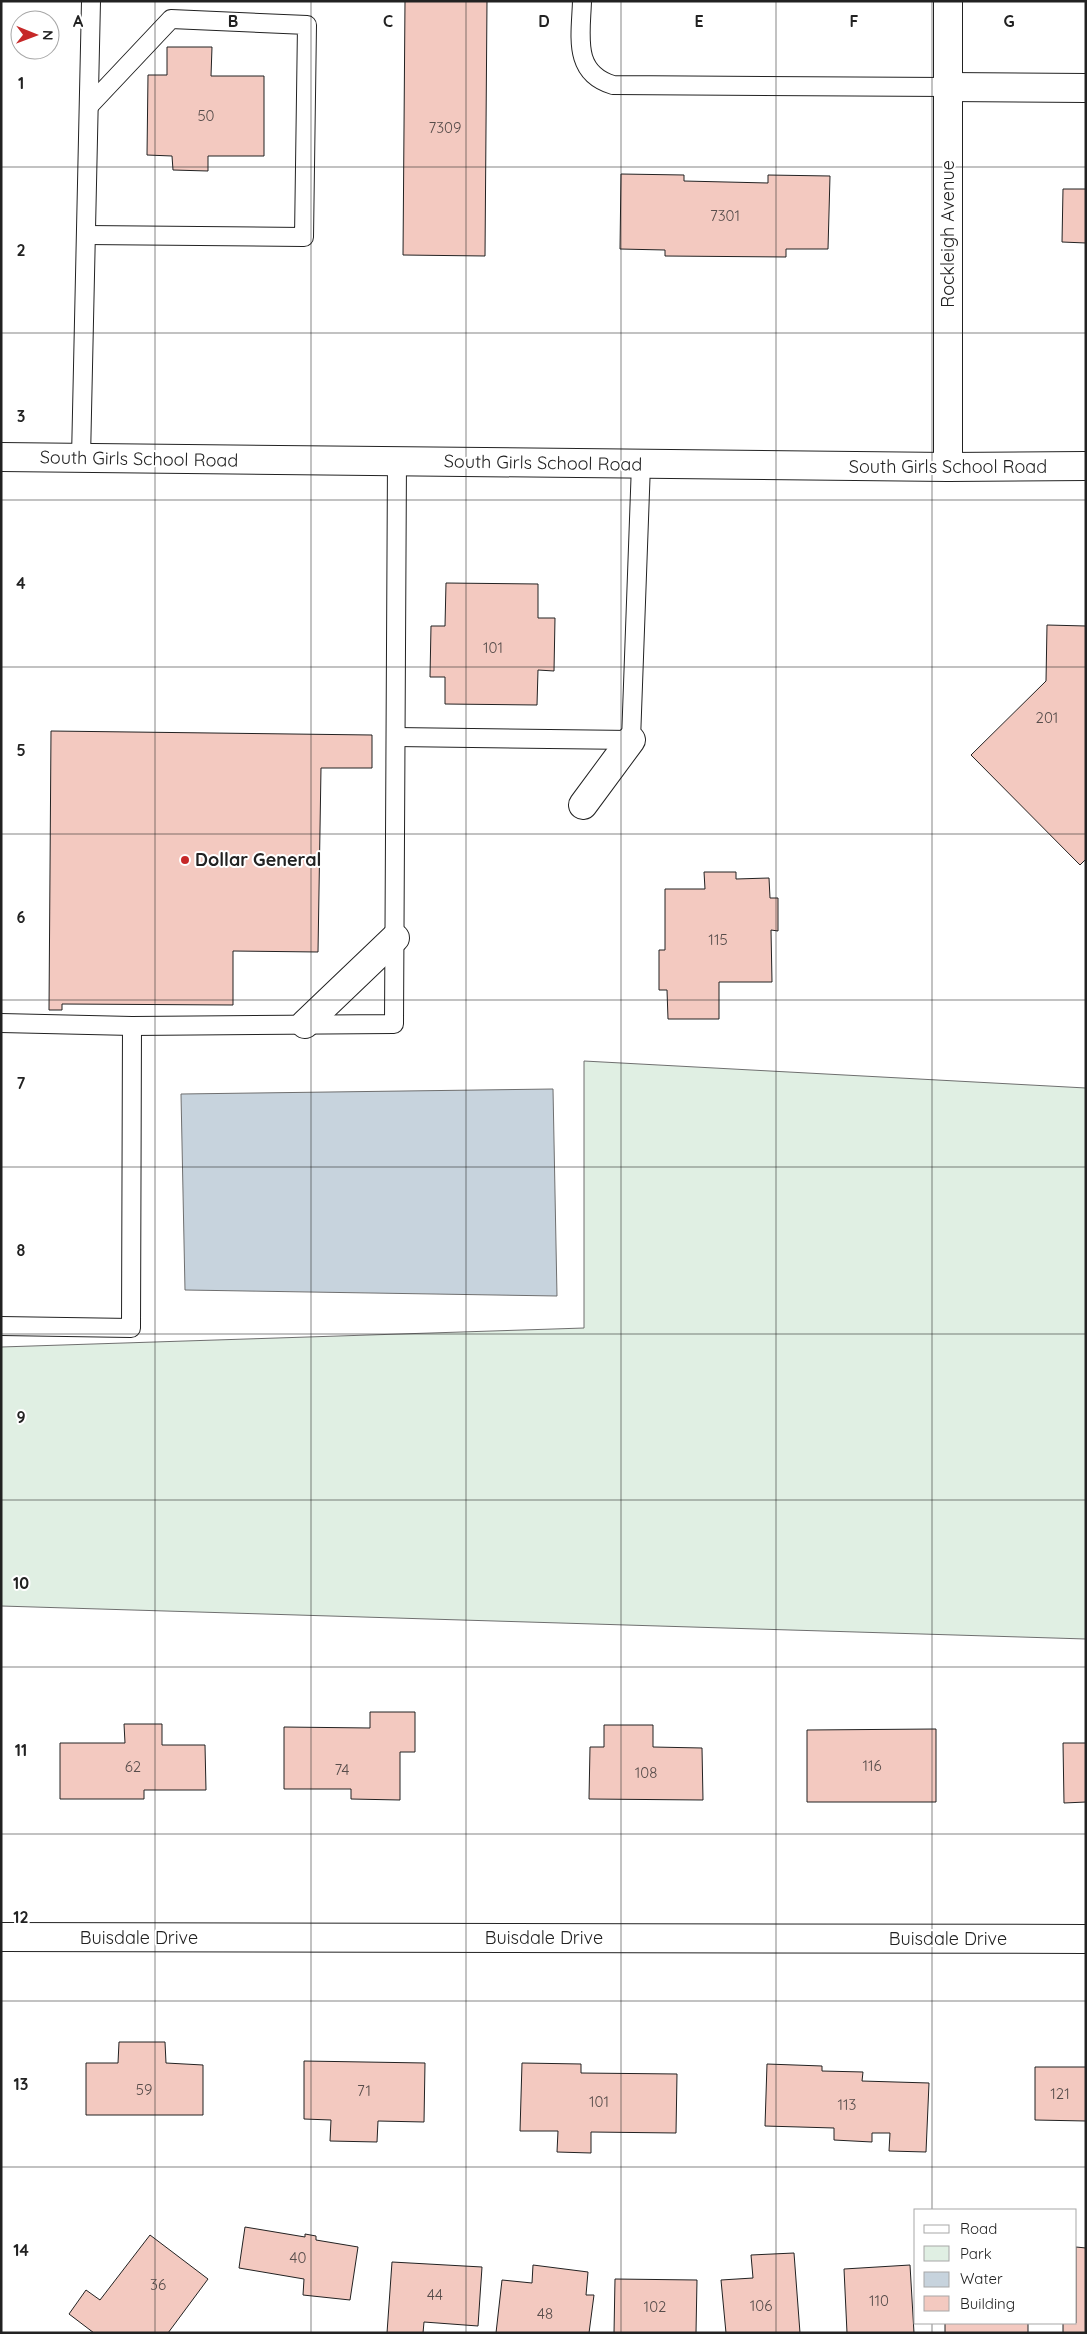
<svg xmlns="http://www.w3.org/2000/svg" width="1087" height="2334" viewBox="0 0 1087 2334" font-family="Quicksand,sans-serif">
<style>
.green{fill:#e0efe3;stroke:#6f6f6f}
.water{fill:#c7d3dd;stroke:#6f6f6f}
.building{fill:#f3c9c0;stroke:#222}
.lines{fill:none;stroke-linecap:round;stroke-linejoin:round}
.service-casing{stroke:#222;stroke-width:20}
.minor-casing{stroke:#222;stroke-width:30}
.secondary-casing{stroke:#222;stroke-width:30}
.service{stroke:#fff;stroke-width:18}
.minor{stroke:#fff;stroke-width:28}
.secondary{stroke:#fff;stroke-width:28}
.grid{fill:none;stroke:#222;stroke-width:1;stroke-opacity:0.55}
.poi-dot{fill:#c62828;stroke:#fff;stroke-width:2}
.labels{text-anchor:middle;stroke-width:4;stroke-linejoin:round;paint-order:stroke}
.number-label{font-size:15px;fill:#564c4a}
.street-label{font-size:18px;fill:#222;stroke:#fff}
.poi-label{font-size:18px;font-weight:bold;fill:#222;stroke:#fff;text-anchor:start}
.grid-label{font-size:16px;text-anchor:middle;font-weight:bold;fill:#222;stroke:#fff;stroke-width:4;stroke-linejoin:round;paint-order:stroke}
</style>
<rect width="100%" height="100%" fill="#fff"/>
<path class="green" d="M584,1061L1086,1088V1639L1,1606V1347L584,1328Z"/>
<path class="water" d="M553,1089L557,1296L185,1290L181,1094Z"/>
<g class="building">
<path d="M405,1H487L485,256L403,255Z"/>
<path d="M167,47H212L211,76H264V156H208V171L173,170L172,156L147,155L148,75H167Z"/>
<path d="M621,174L684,175V181L768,183V175L830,176L828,249H786V257L665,256V250L620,249Z"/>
<path d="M1063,189H1086V243L1062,242Z"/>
<path d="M446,583L538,584V618H555L554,671L538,670L537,705L445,704V677H430L431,626H445Z"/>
<path d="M1047,625L1086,626V859L1080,865L971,755L1046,681Z"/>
<path d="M51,731L372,735V768H321L318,952L233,951V1005L62,1004V1010H49Z"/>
<path d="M704,872H736V879L769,878L770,898H778V931L771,930L772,982H719V1019H668L667,990H659V950H665V889H705Z"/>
<path d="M370,1712H415V1752H400V1800L351,1799V1789H284V1727L370,1728Z"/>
<path d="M124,1724H162V1745H205L206,1790H144V1799H60V1743H125Z"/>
<path d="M604,1725H653V1747L702,1748L703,1800L589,1799L590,1747H604Z"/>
<path d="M936,1729V1802H807V1730Z"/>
<path d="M1063,1743H1086V1802L1064,1803Z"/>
<path d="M119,2042H165L166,2063L203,2065V2115H86V2063H118Z"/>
<path d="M304,2061L425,2063L424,2122L378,2121L377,2142L330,2141L331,2120L304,2119Z"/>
<path d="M522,2063L581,2064V2073L677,2074L676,2133L591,2132V2153L557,2152L558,2131H520Z"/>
<path d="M767,2064L822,2066V2071L863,2072L862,2081L929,2083L926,2152L889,2151L890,2133H872V2142L834,2140V2128L765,2126Z"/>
<path d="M1035,2067H1086V2121L1035,2120Z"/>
<path d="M245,2227L305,2237V2234L316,2236V2240L358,2247L350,2300L303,2295L304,2279L239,2268Z"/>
<path d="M150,2235L208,2279L168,2333H94L69,2314L86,2290L100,2300Z"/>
<path d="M1076,2247L1086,2248V2333H1063V2323H1076Z"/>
<path d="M794,2253L800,2333H726L721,2280L753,2278L751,2255Z"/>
<path d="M392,2262L482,2267L478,2326L424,2322L423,2333H387Z"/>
<path d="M533,2265L588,2272L586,2295H594L589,2333H496L502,2280L532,2283Z"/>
<path d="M910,2265L914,2333H847L844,2269Z"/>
<path d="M615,2279L697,2280L696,2333H614Z"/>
<rect x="945" y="2323" width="83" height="10"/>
</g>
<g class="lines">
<defs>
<g id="service">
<path d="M582,1C581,35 572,73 613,85L948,87"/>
<path d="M86,235L304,237L307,25L171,19L89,106"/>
<path d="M81,458L91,1"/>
<path d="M396,737L631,740L641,464"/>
<path d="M1,1023L132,1026L394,1024L397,461"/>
<path d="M1,1326L131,1328L132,1026"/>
</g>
<g id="minor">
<path d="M948,87L1086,88"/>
<path d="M948,467V1"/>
<path d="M583,805L631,740"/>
<path d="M305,1024L395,938"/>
<path d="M1,1937L1086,1939"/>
</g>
<path id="secondary" d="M1,457L948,467L1086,466"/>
</defs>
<use href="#service" class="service-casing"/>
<use href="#minor" class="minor-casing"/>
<use href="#secondary" class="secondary-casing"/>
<use href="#service" class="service"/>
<use href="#minor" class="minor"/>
<use href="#secondary" class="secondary"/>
</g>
<path class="grid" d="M155,1V2333M311,1V2333M466,1V2333M621,1V2333M776,1V2333M932,1V2210M1,167H1086M1,333H1086M1,500H1086M1,667H1086M1,834H1086M1,1000H1086M1,1167H1086M1,1334H1086M1,1500H1086M1,1667H1086M1,1834H1086M1,2001H1086M1,2167H1086M932,2323V2333"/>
<circle class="poi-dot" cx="185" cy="860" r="5"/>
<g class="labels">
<g class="number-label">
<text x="206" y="121">50</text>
<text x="445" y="133">7309</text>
<text x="725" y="221">7301</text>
<text x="493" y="653">101</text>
<text x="1047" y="723">201</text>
<text x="718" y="945">115</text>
<text x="872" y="1771">116</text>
<text x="133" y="1772">62</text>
<text x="342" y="1775">74</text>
<text x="646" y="1778">108</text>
<text x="144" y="2095">59</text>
<text x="364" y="2096">71</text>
<text x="1060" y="2099">121</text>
<text x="599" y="2107">101</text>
<text x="847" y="2110">113</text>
<text x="298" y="2263">40</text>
<text x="158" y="2290">36</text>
<text x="435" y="2300">44</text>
<text x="879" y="2306">110</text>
<text x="761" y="2311">106</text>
<text x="655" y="2312">102</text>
<text x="545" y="2319">48</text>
</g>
<g class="street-label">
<text transform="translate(948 234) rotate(-90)" y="6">Rockleigh Avenue</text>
<text transform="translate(139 459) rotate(1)" y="6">South Girls School Road</text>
<text transform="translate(543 463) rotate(1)" y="6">South Girls School Road</text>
<text x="948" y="473">South Girls School Road</text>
<text x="139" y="1944">Buisdale Drive</text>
<text x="544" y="1944">Buisdale Drive</text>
<text x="948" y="1945">Buisdale Drive</text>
</g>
<g class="poi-label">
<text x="195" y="866">Dollar General</text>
</g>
</g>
<g class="grid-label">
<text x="78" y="27">A</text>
<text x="233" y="27">B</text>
<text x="388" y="27">C</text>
<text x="544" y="27">D</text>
<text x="699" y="27">E</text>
<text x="854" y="27">F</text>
<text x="1009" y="27">G</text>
<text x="21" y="89">1</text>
<text x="21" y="256">2</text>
<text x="21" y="422">3</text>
<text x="21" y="589">4</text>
<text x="21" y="756">5</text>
<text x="21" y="923">6</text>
<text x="21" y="1089">7</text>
<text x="21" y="1256">8</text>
<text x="21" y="1423">9</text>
<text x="21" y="1589">10</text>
<text x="21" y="1756">11</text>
<text x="21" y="1923">12</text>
<text x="21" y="2090">13</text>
<text x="21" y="2256">14</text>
</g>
<rect width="1087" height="2334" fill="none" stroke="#222222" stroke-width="5"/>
<rect x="914" y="2209" width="162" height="115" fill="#ffffff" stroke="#a7a7a7"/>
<rect x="924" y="2225" width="25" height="8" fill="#ffffff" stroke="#a7a7a7"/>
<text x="960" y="2234" font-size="15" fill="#222222">Road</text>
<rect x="924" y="2246" width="25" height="15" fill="#e0efe3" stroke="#a7a7a7"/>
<text x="960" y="2259" font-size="15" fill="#222222">Park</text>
<rect x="924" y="2272" width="25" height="15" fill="#c7d3dd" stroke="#a7a7a7"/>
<text x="960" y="2284" font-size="15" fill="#222222">Water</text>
<rect x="924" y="2296" width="25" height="15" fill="#f3c9c0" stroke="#a7a7a7"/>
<text x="960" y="2309" font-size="15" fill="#222222">Building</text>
<g transform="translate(35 35) rotate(91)"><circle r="24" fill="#ffffff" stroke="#a7a7a7"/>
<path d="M0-4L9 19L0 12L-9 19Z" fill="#c62828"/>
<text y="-8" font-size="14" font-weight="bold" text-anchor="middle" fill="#222222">N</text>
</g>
</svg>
